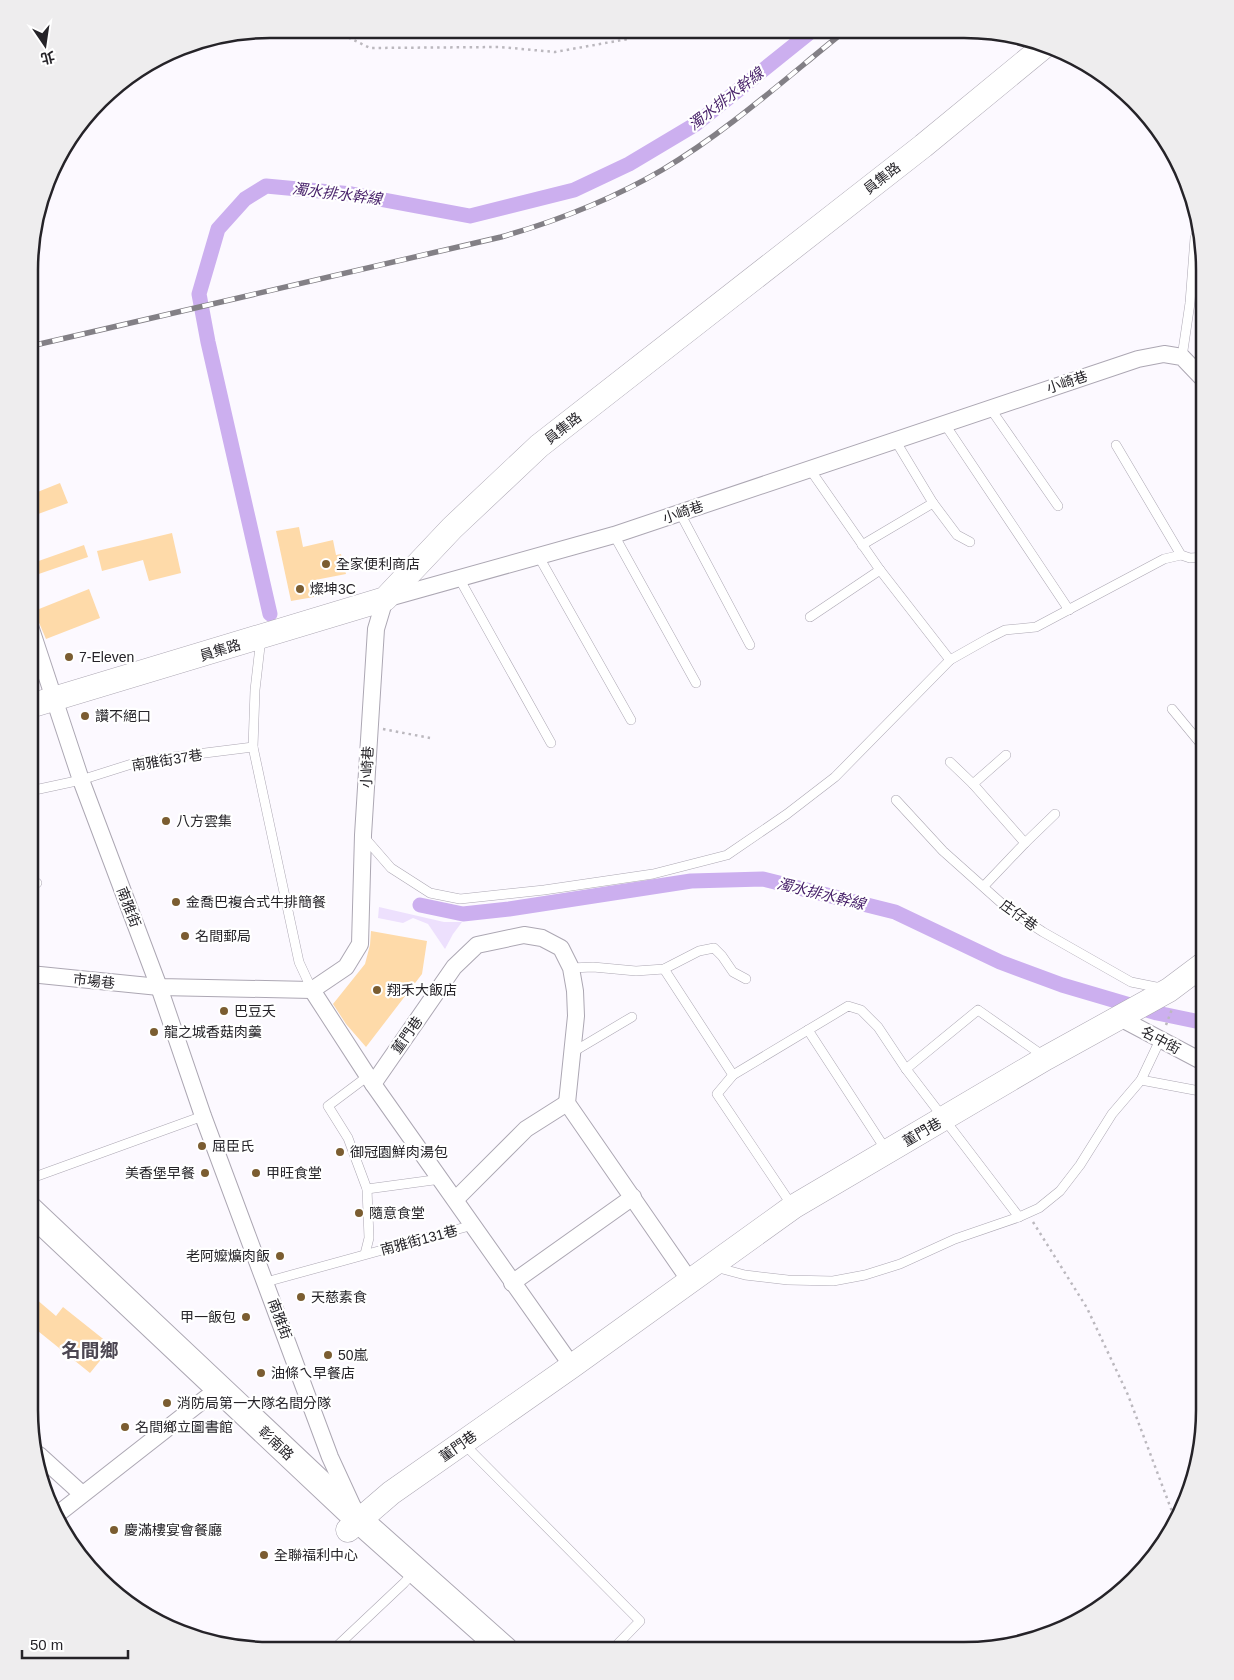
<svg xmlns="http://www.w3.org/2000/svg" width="1234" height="1680" viewBox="0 0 1234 1680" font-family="Arial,'Noto Sans TC',sans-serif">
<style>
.green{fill:#ede0fd}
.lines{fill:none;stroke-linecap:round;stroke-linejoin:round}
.canal{stroke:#ccafef;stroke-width:15}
.building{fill:#fedaa9}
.lane-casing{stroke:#aca7b3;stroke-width:10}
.street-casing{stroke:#aca7b3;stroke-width:18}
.secondary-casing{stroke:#aca7b3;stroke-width:25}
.primary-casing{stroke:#aca7b3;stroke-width:28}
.path{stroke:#bbb8be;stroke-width:2.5;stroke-dasharray:2.5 4;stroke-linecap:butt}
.lane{stroke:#fff;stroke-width:9}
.street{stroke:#fff;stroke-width:16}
.secondary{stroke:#fff;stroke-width:24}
.primary{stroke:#fff;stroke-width:26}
.rail-casing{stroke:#838086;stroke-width:5.5}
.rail{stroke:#fff;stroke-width:4;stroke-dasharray:11;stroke-linecap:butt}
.poi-dot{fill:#7b5d31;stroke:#fff;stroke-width:2}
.labels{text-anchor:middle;stroke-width:4.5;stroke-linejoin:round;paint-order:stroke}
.street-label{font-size:14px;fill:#252328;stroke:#fff}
.poi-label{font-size:14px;fill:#252328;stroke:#fff;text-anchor:start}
.water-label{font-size:15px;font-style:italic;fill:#461f69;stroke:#fff}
.district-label{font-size:19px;font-weight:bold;fill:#4d4853;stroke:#fff}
.rim{fill:none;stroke:#252328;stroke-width:2.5}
</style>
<rect width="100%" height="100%" fill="#fcf9ff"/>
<path class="green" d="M379,907L444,922H462L453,934L445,949L428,924L413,918L403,923L378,918Z"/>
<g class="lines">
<g class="canal">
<path d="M270,614L208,342L199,294L218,229L245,199L266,186L352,194L470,216L574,190L629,164L696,124L813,30"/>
<path d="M420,905L463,914L509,909L691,881L763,879L895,912L1000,962L1062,985L1157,1013L1205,1023"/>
</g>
</g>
<g class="building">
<path d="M60,483L68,503L30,517V495Z"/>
<path d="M299,527L303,547L333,540L336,555L341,554L346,574L310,581L314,597L291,601L276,531Z"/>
<path d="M172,533L181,573L149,581L143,560L102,571L97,551Z"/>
<path d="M84,545L88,557L30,577V564Z"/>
<path d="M89,589L100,618L46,639L34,611Z"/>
<path d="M371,931L427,941L422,974L366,1047L346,1024L333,1004L365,964L370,945Z"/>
<path d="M29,1293L56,1316L63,1307L112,1346L90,1373L38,1331L29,1341Z"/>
</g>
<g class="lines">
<defs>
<g id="lane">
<path d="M1182,357L1190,303L1195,238L1197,233"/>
<path d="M990,408L1058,506"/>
<path d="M944,423L1069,610"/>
<path d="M1116,445L1181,555"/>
<path d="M809,468L880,570L950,660"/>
<path d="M933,503L957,535L970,542"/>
<path d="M680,513L750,645"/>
<path d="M614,535L696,683"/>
<path d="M862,545L933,503L895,440"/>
<path d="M539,557L631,720"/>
<path d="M459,578L551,743"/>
<path d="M810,617L880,570"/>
<path d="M261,638L255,690L253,747L299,962L312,990"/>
<path d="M1172,709L1205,749"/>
<path d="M950,762L973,784L1025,843"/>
<path d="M973,784L1006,755"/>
<path d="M30,791L81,780L141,761L253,747"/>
<path d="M896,800L943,851L1008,909L1043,932L1131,982L1161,988"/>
<path d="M364,837L391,868L430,893L460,899L544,890L653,874L727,855L787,814L835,777L950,660L989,638L1005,630L1036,627L1164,559L1181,555L1190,558L1205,557"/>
<path d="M30,884L37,883"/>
<path d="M984,886L1025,843L1055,814"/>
<path d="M571,968L593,967L636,971L664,969L699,951L714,948L722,956L733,972L746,979"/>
<path d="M664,969L733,1075"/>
<path d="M808,1030L886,1150"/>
<path d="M573,1052L632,1017"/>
<path d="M906,1069L978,1010L1045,1057"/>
<path d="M1141,1080L1205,1092"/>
<path d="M29,1179L203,1116"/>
<path d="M367,1189L441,1179"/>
<path d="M793,1207L717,1094L733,1075L848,1006L861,1010L878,1027L906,1069L1019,1217"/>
<path d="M365,1254L369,1238L367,1189L348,1138L328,1106L368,1076"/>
<path d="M715,1267L745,1275L788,1280L833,1281L865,1275L900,1264L955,1239L1019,1217L1039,1208L1060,1191L1080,1165L1112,1114L1141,1080L1160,1040"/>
<path d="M266,1282L473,1225"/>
<path d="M464,1444L640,1621L612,1650"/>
<path d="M334,1649L404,1583L414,1572"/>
</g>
<g id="street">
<path d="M30,626L81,780L159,987L203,1116L330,1457L353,1507"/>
<path d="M30,974L159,987L312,990"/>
<path d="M312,990L346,967L360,944L363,835L376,629L385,599L614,535L1138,359L1164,354L1182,357L1205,381"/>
<path d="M312,990L373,1084L572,1366"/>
<path d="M1118,1017L1205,1063"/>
<path d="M373,1084L454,967L477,945L524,935L542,938L561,948L571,968L575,991L576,1016L567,1103L690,1281"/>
<path d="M456,1199L526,1129L567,1103"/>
<path d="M512,1283L633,1197"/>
<path d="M39,1455L82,1494"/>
<path d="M54,1517L206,1398"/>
</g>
<g id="secondary">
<path d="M30,706L385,599L452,528L539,446L923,146L1047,44"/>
<path d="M348,1530L391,1493L572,1366L793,1207L1046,1058L1169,990L1205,963"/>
</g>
<path id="primary" d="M29,1209L359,1520L505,1650"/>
</defs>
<use href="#lane" class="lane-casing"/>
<use href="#street" class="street-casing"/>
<use href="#secondary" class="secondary-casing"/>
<use href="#primary" class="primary-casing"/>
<g class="path">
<path d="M331,29L370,48L500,47L555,52L628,39L634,30"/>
<path d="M383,729L430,738"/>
<path d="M1166,1025L1172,1009"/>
<path d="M1033,1222L1087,1308L1128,1395L1176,1522"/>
<path d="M1165,1541L1169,1535"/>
</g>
<use href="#lane" class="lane"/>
<use href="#street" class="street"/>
<use href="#secondary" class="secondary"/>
<use href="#primary" class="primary"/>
<defs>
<path id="rail" d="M31,346L501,237C557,221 611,200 662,170C728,131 786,78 846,30"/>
</defs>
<use href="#rail" class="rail-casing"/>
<use href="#rail" class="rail"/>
</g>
<g class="poi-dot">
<circle cx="326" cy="564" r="5"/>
<circle cx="300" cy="589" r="5"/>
<circle cx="69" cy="657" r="5"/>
<circle cx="85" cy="716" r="5"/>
<circle cx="166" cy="821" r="5"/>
<circle cx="176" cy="902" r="5"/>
<circle cx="185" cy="936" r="5"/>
<circle cx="377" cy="990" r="5"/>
<circle cx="224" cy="1011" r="5"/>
<circle cx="154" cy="1032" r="5"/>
<circle cx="202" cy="1146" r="5"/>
<circle cx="340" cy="1152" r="5"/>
<circle cx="205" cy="1173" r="5"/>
<circle cx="256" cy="1173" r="5"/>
<circle cx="359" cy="1213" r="5"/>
<circle cx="280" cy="1256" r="5"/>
<circle cx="301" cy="1297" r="5"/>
<circle cx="246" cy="1317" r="5"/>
<circle cx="328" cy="1355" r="5"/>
<circle cx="261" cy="1373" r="5"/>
<circle cx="167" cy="1403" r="5"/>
<circle cx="125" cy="1427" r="5"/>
<circle cx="114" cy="1530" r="5"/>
<circle cx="264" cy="1555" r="5"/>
</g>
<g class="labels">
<g class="street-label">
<text transform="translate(882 178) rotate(-38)" y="5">員集路</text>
<text transform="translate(1067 382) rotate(-18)" y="5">小崎巷</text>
<text transform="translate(563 428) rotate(-38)" y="5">員集路</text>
<text transform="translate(683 512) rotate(-19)" y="5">小崎巷</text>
<text transform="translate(220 650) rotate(-17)" y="5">員集路</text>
<text transform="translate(167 760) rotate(-9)" y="5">南雅街37巷</text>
<text transform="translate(367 767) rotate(-87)" y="5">小崎巷</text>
<text transform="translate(129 907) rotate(69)" y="5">南雅街</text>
<text transform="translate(1019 915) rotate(36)" y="5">庄仔巷</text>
<text transform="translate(94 981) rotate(6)" y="5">市場巷</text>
<text transform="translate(407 1035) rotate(-55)" y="5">董門巷</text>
<text transform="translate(1161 1040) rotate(28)" y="5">名中街</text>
<text transform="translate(922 1132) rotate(-30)" y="5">董門巷</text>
<text transform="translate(419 1240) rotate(-15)" y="5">南雅街131巷</text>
<text transform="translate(280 1319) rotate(70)" y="5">南雅街</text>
<text transform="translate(276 1443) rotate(43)" y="5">彰南路</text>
<text transform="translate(458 1446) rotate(-35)" y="5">董門巷</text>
</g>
<g class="poi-label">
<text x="336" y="569">全家便利商店</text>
<text x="310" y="594">燦坤3C</text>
<text x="79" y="662">7-Eleven</text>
<text x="95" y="721">讚不絕口</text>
<text x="176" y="826">八方雲集</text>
<text x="186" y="907">金喬巴複合式牛排簡餐</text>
<text x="195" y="941">名間郵局</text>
<text x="387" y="995">翔禾大飯店</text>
<text x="234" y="1016">巴豆夭</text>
<text x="164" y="1037">龍之城香菇肉羹</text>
<text x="212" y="1151">屈臣氏</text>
<text x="350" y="1157">御冠園鮮肉湯包</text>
<text x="195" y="1178" text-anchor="end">美香堡早餐</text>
<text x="266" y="1178">甲旺食堂</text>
<text x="369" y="1218">隨意食堂</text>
<text x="270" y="1261" text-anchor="end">老阿嬤爌肉飯</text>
<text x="311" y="1302">天慈素食</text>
<text x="236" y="1322" text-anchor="end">甲一飯包</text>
<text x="338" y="1360">50嵐</text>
<text x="271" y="1378">油條ㄟ早餐店</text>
<text x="177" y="1408">消防局第一大隊名間分隊</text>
<text x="135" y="1432">名間鄉立圖書館</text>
<text x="124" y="1535">慶滿樓宴會餐廳</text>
<text x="274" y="1560">全聯福利中心</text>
</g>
<g class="water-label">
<text transform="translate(726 99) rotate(-38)" y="5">濁水排水幹線</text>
<text transform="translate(337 194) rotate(7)" y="5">濁水排水幹線</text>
<text transform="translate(821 894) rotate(14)" y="5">濁水排水幹線</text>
</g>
<g class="district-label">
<text x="90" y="1357">名間鄉</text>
</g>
</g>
<path d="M0 0H1234V1680H0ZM270 38H964A232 232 0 0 1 1196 270V1410A232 232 0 0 1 964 1642H270A232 232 0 0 1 38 1410V270A232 232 0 0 1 270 38Z" fill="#eeedee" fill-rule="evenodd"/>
<path class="rim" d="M270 38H964A232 232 0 0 1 1196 270V1410A232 232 0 0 1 964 1642H270A232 232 0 0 1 38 1410V270A232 232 0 0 1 270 38Z"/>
<g transform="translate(45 45) rotate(167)" stroke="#ffffff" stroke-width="4" paint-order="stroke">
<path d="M0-4L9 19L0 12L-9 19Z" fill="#252328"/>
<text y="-8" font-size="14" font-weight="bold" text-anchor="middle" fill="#252328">北</text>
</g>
<path d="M22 1650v8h106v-8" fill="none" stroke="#252328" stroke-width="2.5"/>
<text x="30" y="1650" font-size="15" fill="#252328" stroke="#ffffff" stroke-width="4" paint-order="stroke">50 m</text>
</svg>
